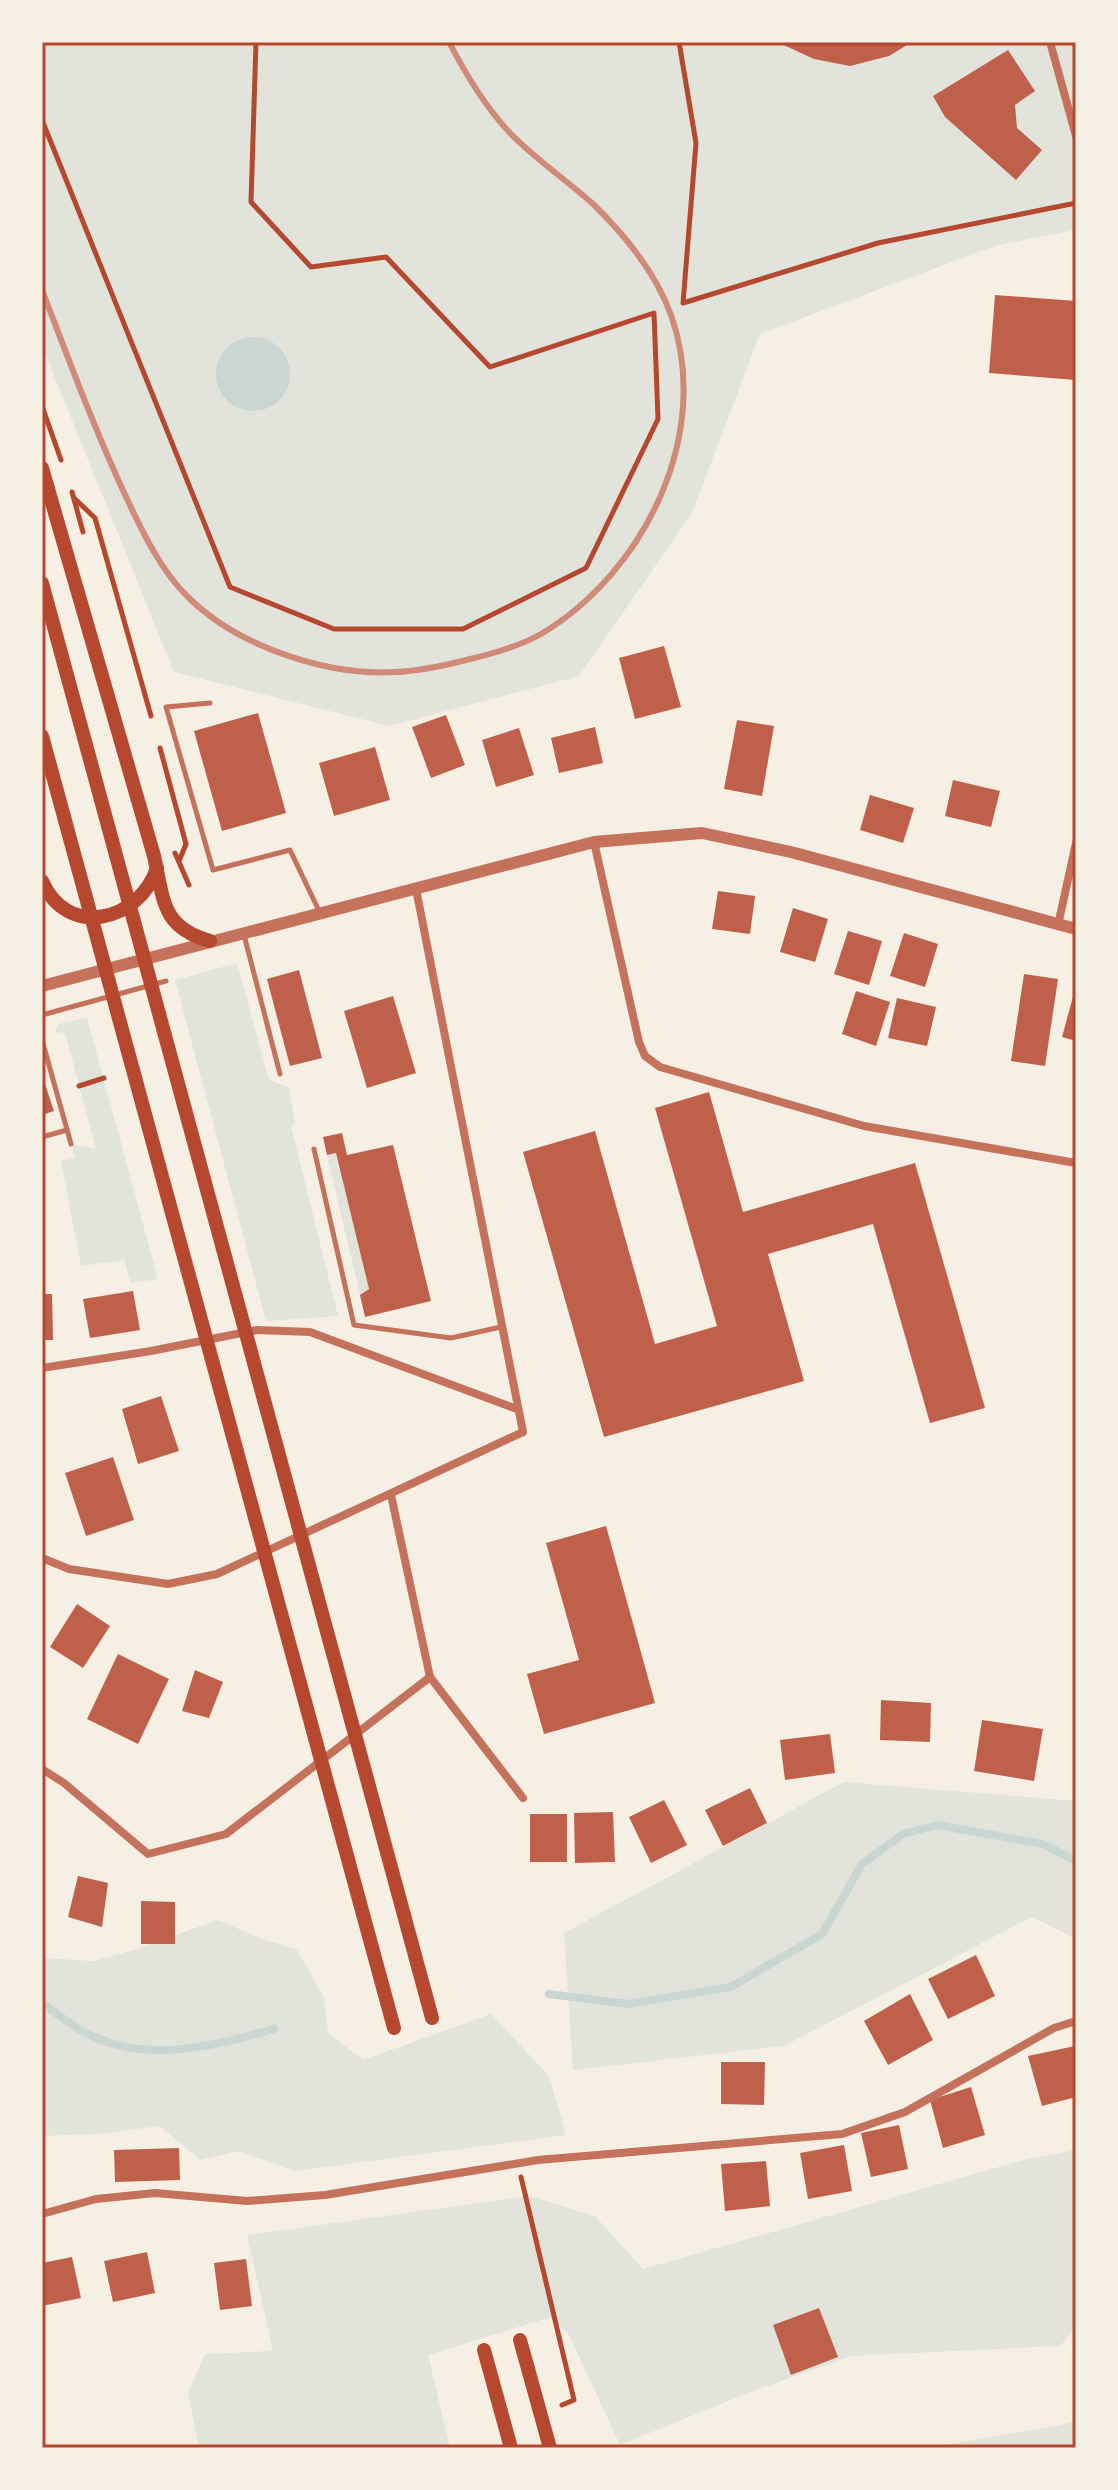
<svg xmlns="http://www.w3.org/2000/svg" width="1118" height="2490" viewBox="0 0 1118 2490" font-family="'IBM Plex Sans',sans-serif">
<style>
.green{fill:#e2e4dc}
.water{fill:#c9d6d2}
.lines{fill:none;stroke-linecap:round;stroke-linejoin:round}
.stream{stroke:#c9d6d2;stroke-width:8}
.building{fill:#bf614a}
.path{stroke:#b5482f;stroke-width:5}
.service{stroke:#c5725c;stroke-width:5}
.minor{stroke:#c5725c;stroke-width:8}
.tertiary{stroke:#c5725c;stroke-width:12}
.secondary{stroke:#b5482f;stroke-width:14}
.rail{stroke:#cf8b77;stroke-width:6}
.neatline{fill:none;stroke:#b5482f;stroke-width:3}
</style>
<rect width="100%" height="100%" fill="#f6efe4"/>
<g class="green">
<path d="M42,42H1076V230L997,245L760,334L692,513L579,676L389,726L174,672L42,346Z"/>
<path d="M237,963L269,1080L289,1087L295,1124L291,1126L338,1316L266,1321L175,980Z"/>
<path d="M87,1018L158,1279L131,1283L124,1260L81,1266L61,1161L75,1158L71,1144L96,1149L65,1033L55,1032L58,1024Z"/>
<path d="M336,1153L369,1289L360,1295L327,1155Z"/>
<path d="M844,1782L1076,1801V1939L1032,1917L784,2046L573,2070L564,1933Z"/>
<path d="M218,1920L257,1937L297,1950L324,1997L328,2033L363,2060L491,2014L549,2076L566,2135L294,2171L239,2151L200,2160L160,2126L97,2134L42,2136V1958L94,1961L133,1950Z"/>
<path d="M1076,2150V2328L1060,2346L851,2356L748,2393L620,2445L569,2335L551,2317L428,2355L450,2448H199L188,2393L205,2354L273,2351L247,2235L529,2196L595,2216L643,2269L1027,2159Z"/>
<path d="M1076,2422V2448H927Z"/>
</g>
<circle class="water" cx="253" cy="374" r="37"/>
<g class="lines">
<g class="stream">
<path d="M549,1994L628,2004L731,1987L822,1934L862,1864L903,1834L937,1825L1043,1844L1076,1861"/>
<path d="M42,2003C57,2013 72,2027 88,2034C148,2064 213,2046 274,2029"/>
</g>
</g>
<g class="building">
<path d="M777,42H912L889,56L850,66L814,59Z"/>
<path d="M1008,50L1035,91L1015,105L1017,128L1042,150L1016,180L945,117L933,96Z"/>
<path d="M995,295L1076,301V380L989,373Z"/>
<path d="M664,646L681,707L635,719L619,658Z"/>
<path d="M258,713L286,813L222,831L194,731Z"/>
<path d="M446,715L465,765L431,778L412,727Z"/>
<path d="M737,720L774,726L762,796L724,789Z"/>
<path d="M595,727L603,763L559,773L551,738Z"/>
<path d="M519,728L534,775L496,787L482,740Z"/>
<path d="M375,747L390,800L334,816L319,763Z"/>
<path d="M953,780L1000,791L991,827L945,816Z"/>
<path d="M870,795L914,808L903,843L860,830Z"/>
<path d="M718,891L755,896L750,934L712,929Z"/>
<path d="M793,908L828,919L815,962L780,952Z"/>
<path d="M848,931L882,941L869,985L834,974Z"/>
<path d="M904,933L938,944L925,987L890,976Z"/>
<path d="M299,970L322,1058L290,1066L267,979Z"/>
<path d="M1024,974L1058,979L1045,1066L1011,1061Z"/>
<path d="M1075,989L1076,990V1041L1062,1037Z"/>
<path d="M856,991L890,1002L876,1046L842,1034Z"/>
<path d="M393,996L416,1073L367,1088L344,1011Z"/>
<path d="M897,998L936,1007L927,1046L888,1038Z"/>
<path d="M42,1075L54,1111L42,1115Z"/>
<path d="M709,1092L743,1212L915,1163L985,1408L930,1423L873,1224L768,1254L804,1381L604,1437L523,1152L595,1131L655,1344L717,1326L655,1108Z"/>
<path d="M342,1133L347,1155L393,1145L431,1301L365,1317L360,1295L369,1289L336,1153L327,1155L323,1137Z"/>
<path d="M133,1291L140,1330L90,1338L83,1299Z"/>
<path d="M42,1294H52L53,1340H42Z"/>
<path d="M161,1396L179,1451L138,1464L122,1409Z"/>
<path d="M113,1457L134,1520L86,1536L65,1473Z"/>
<path d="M606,1526L655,1703L544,1734L527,1674L579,1660L546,1543Z"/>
<path d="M77,1604L110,1626L83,1668L50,1647Z"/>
<path d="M118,1654L169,1679L138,1744L87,1719Z"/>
<path d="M195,1670L223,1682L209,1718L182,1711Z"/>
<path d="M881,1700L931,1703L930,1742L880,1740Z"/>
<path d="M982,1720L1043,1729L1034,1781L974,1771Z"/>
<path d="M830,1734L835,1773L785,1780L780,1740Z"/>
<path d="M750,1788L767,1823L723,1846L705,1810Z"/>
<path d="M664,1800L687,1845L651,1863L629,1817Z"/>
<path d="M613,1812L615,1862L575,1863L574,1813Z"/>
<rect x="530" y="1814" width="37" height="48"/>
<path d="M78,1876L108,1883L102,1927L68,1917Z"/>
<path d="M141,1901L175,1902V1944H141Z"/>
<path d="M976,1955L995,1996L948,2019L928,1979Z"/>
<path d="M910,1994L933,2040L888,2065L864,2021Z"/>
<path d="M1075,2046L1076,2097L1042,2106L1028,2056Z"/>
<path d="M721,2062H765L764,2105L721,2104Z"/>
<path d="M971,2087L985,2135L943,2148L930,2100Z"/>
<path d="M899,2125L908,2169L871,2177L861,2133Z"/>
<path d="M844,2145L852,2191L808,2199L800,2153Z"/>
<path d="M179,2148L180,2180L115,2182L114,2150Z"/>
<path d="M766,2161L770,2206L725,2211L721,2164Z"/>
<path d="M147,2252L155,2293L113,2302L104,2261Z"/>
<path d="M72,2257L81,2298L42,2306V2263Z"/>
<path d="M246,2259L252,2306L220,2310L214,2263Z"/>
<path d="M819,2308L838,2357L791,2375L773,2325Z"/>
</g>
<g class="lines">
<g class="path">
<path d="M679,42L696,143L683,303L878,243L1076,203"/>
<path d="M42,120L230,587L334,629H463L586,568L658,419L654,313L490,367L386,257L311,267L251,202L256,42"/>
<path d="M42,406L61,460"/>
<path d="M72,492L83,532"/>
<path d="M74,498L95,518L151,716"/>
<path d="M160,748L186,844L179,861"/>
<path d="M175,853L189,885"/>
<path d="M79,1086L104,1078"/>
<path d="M521,2177L574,2400L562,2405"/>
</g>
<g class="service">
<path d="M210,703L166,707L213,870L290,850L320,913"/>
<path d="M244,935L280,1074"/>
<path d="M42,1015L166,981"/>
<path d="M42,1040L71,1144"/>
<path d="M42,1137L67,1130"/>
<path d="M314,1149L354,1325L451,1338L501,1327"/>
</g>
<g class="minor">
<path d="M1050,42L1076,136"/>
<path d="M594,842L639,1042L645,1056L660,1067L864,1126L1076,1163"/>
<path d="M1058,925L1076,843"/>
<path d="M42,1368L151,1351L257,1330L310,1332L517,1409"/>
<path d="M391,1495L430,1677L523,1798"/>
<path d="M42,1558L69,1569L168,1584L217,1574L523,1432L416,889"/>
<path d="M42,1769L64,1783L148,1854L226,1834L430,1677"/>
<path d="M42,2214L96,2199L155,2193L247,2201L325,2195L538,2160L842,2134L905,2112L1054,2028L1076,2021"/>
</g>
<path class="tertiary" d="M42,986L594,842L702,833L791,852L1076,929"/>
<g class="secondary">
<path d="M42,468L154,856C164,900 161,927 210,941"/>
<path d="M42,583L432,2018"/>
<path d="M42,736L394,2028"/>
<path d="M42,881C67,939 139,922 157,868"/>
<path d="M520,2340L550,2448"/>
<path d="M484,2350L511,2448"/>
</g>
<path class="rail" d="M42,290C69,360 95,431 127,499C143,533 161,571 188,597C237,646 326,676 395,672C419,671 443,666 466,660C492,654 518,647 541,634C645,572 713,433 671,315C656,273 624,234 592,203C565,179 534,158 509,132C484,105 466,75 449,42"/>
</g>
<rect width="1118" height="2490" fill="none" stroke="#f6efe4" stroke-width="88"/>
<rect x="44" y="44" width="1030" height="2402" class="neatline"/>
</svg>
